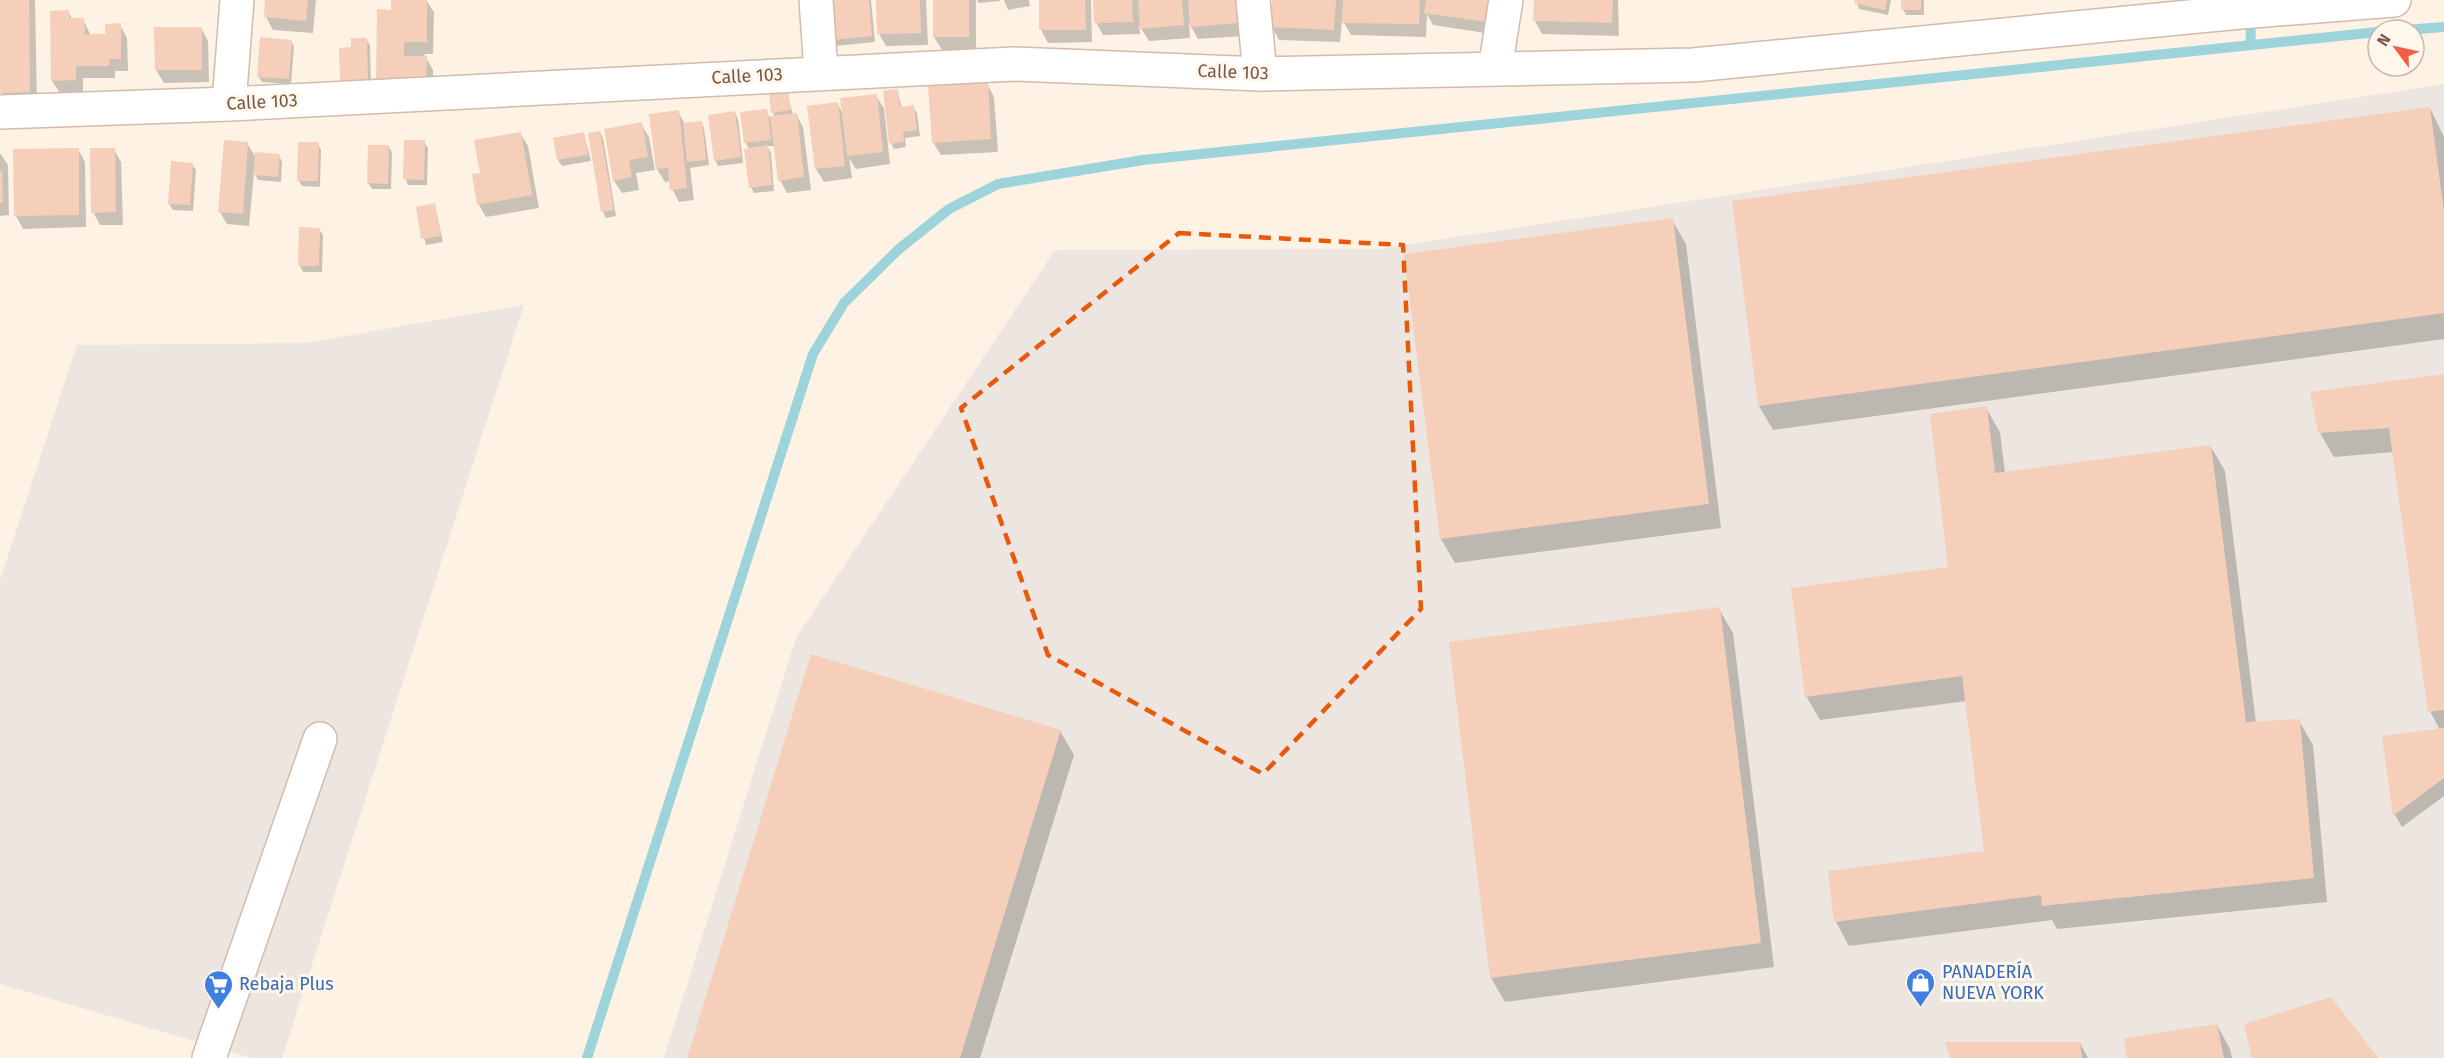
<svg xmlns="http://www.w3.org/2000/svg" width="2444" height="1058" viewBox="0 0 2444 1058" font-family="'Fira Sans',sans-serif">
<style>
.industrial{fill:#ede5df}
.shadow{fill:#0003}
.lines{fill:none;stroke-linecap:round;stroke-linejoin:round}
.stream{stroke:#9dd4db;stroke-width:10}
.building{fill:#f5cfba}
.minor-casing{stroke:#d2bbac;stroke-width:36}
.minor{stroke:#fff;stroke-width:33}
.marked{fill:none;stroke:#e8590c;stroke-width:4.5;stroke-dasharray:12 8;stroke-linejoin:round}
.labels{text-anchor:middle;stroke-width:6;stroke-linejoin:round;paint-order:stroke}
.street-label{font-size:18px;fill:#785748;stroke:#fff6ec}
.shop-label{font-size:18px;fill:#366cbe;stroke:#fff6ec;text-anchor:start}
</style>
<rect width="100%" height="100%" fill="#fdf2e4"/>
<g class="industrial">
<path d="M2444,84V1058H664L796,638L1055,250L1380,249Z"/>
<path d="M524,305L282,1058H252L0,984V580L77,345L304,343Z"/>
</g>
<g class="shadow">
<path d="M0,0H35L37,104L8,105L1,92Z"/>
<path d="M267,0H316L313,33L273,30L266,17Z"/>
<path d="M392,0H426L434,12L433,54H424L433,70V96H385Z"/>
<path d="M829,0H871L875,42L836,46L833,40Z"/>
<path d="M878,0H926L928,45L886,46L879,34Z"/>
<path d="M935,0H976V50H942L934,37Z"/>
<path d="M977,0H1000V1L979,3Z"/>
<path d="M1004,0H1029L1030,6L1008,10Z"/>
<path d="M1040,0H1091L1092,42L1048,43L1041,30Z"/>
<path d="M1095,0H1241L1244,36L1198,39L1189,23L1190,38L1149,41L1139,25L1140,34L1103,35L1096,22Z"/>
<path d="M1273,0H1497L1492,34L1433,25L1427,14L1426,37L1351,35L1342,19L1340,42L1279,40L1272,27Z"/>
<path d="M1535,0H1618L1619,36L1542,34L1535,21Z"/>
<path d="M1856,0H1891L1888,15L1859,9Z"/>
<path d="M1903,0H1924V15H1906L1903,9Z"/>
<path d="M68,12L73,20L83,19L91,36L107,35L120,25L127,38L128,71H115V78H83V93H60L52,81Z"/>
<path d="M201,28L208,41L209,82L164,83L156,70Z"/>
<path d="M366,39L370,45L371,86L345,87L341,81L352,49Z"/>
<path d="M291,41L294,47L291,84L262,82L258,76Z"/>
<path d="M987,84L994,97L998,152L941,155L933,142Z"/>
<path d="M897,90L902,108L913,107L917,113L920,136L905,138L906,147L894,149L891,143Z"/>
<path d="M787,93L793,115L796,114L803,127L811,190L787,193L780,180L776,146H767L771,153L774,191L754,193L751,187L749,149L745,142L766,111L770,118L775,117L773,113Z"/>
<path d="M876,96L884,108L890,164L856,169L849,158L852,178L824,182L816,169L837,103L843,114Z"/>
<path d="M2430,108L2444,137V339L1773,430L1759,406Z"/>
<path d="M678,112L685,124L701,122L704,128L709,165L690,168L694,200L679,202L672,189L671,181L665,182L657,169L651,115Z"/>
<path d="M735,113L738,119L743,163L718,166L715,160Z"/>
<path d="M641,124L649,137L655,170L636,173L639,190L622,193L614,181Z"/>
<path d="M600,132L603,138L616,216L606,218L603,212L590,134Z"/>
<path d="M520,133L528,146L539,208L486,217L479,205L481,174Z"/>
<path d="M584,134L591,161L562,166L558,160Z"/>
<path d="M424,142L428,148L427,185H408L405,178Z"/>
<path d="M247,143L256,158L279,156L282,162L281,182L258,180L254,172L249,226L227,224L220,212Z"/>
<path d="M318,144L321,150L320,187L302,186L298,180Z"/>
<path d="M389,147L392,153L391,189H372L368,183Z"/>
<path d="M78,149L85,162L86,227L23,229L16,216Z"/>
<path d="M114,149L121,162L123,225H100L93,212Z"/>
<path d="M0,153L8,165L9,215L0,216Z"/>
<path d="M192,164L196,170L193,211L173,210L169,204Z"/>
<path d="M435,205L443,242L426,245L417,209Z"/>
<path d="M1672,220L1686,244L1721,528L1455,563L1441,539L1406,255Z"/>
<path d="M319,229L323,235L322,272H303L300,266Z"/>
<path d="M2444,375V796L2402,827L2395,815L2384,737L2440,730L2430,711L2394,452L2334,457L2320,433Z"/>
<path d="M1986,408L2000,432L2005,473L2211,447L2225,471L2256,723L2299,721L2313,745L2327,902L2057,929L2052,920L1849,946L1836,922L1985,852L1967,701L1820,720L1806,696L1950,568Z"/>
<path d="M1719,609L1733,633L1774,967L1505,1002L1491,978L1451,643Z"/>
<path d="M1060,731L1074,755L980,1058H689Z"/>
<path d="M2217,1025L2230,1049L2232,1058H2128Z"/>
<path d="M2080,1043L2088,1058H1952Z"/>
</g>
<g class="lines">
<g class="stream">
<path d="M2250,15L2251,44"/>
<path d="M2405,30L2444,27"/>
<path d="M587,1058L813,354L844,303L899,249L949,209L998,184L1143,160L2378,32"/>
</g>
</g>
<g class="building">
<path d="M0,0H29L30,92L0,93Z"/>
<path d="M265,0H308L306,21L264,17Z"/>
<path d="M391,0H427V42H404V56H427L426,84H376L377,9L391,10Z"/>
<path d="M828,0H869L872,36L831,40Z"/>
<path d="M876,0H920L921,33L877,34Z"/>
<rect x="933" y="0" width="36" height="37"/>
<path d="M1039,0H1085L1086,30H1039Z"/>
<path d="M1093,0H1132L1133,22L1094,23Z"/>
<path d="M1138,0H1182L1184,25L1140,29Z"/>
<path d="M1188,0H1236L1237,23L1190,27Z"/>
<path d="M1272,0H1336L1334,30L1270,27Z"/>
<path d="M1343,0H1420L1419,24L1342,23Z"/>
<path d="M1426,0H1489L1486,22L1424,13Z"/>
<path d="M1534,0H1613L1612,23L1533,21Z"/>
<path d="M1855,0H1887L1885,10L1854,3Z"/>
<rect x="1901" y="0" width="20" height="10"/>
<path d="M69,10V18H84L85,34H105V24L121,23V59H109V66H76V80L51,81L50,11Z"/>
<path d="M154,27H202V70H155Z"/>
<path d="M260,37L292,40L289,79L257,77Z"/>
<path d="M351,38H367L368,81H340L339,48L351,47Z"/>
<path d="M988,82L991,139L932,143L928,86Z"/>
<path d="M898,89L900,107L914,105L917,130L903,132L904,142L889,144L883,91Z"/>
<path d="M788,91L791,110L771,113L769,94Z"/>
<path d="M877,94L883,152L847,156L840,98Z"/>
<path d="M838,102L845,166L815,169L807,106Z"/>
<path d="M2430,107L2444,212V313L1758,406L1732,201Z"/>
<path d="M767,109L771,140L744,143L740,112Z"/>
<path d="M679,110L687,188L670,190L668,168L656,169L649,114Z"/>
<path d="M735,111L741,157L714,161L708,115Z"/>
<path d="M797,113L804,177L778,181L770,116Z"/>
<path d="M702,121L706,160L687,162L683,123Z"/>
<path d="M642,122L648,157L629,160L632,177L613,181L604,129Z"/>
<path d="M600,131L614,210L601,212L588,133Z"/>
<path d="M521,132L532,195L477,205L472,174L480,173L474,140Z"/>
<path d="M584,132L588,155L557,160L553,138Z"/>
<path d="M224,140L248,142L243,214L218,212Z"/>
<path d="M404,140H425L424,180L403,179Z"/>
<path d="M298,142H319L318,181H297Z"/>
<path d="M368,145H389L388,184L367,183Z"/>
<path d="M768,145L772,185L749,188L744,149Z"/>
<path d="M79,148V215L14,216L13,149Z"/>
<path d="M90,148H115L116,212L91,213Z"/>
<path d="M255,152L280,154L278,177L253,175Z"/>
<path d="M171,161L193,163L190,205L168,204Z"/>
<path d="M0,171H2L3,203H0Z"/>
<path d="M435,203L441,236L421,239L416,207Z"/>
<path d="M1673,218L1709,504L1440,539L1404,254Z"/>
<path d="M299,227L320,228L319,266H298Z"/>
<path d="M2444,374V710L2428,712L2389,428L2318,433L2310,392Z"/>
<path d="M1987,406L1995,473L2211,445L2246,722L2300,719L2314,878L2042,906L2041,895L1834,922L1828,871L1984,851L1962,676L1805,697L1791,588L1948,567L1930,414Z"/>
<path d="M1720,607L1761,943L1490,978L1449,642Z"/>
<path d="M811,654L1061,730L960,1058H687Z"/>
<path d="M2444,728V778L2393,816L2382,736Z"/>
<path d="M2331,997L2378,1058H2252L2244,1024Z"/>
<path d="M2217,1024L2224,1058H2127L2124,1038Z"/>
<path d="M1945,1042H2080L2082,1058H1950Z"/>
</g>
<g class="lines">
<defs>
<g id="minor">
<path d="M816,0L821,72"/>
<path d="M1253,0L1260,74"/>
<path d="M1495,69L1506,0"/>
<path d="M229,104L237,0"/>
<path d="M0,112L229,104L1014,64L1260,74L1693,65L2240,12L2394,0"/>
<path d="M209,1058L320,739"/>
</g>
</defs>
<use href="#minor" class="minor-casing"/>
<use href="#minor" class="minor"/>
</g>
<path class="marked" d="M1179,233L1403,245L1421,609L1263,774L1048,655L961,408Z"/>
<defs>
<symbol id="shop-pin" viewBox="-11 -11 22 30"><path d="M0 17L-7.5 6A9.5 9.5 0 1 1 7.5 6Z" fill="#3f7fe0" stroke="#fff6ec"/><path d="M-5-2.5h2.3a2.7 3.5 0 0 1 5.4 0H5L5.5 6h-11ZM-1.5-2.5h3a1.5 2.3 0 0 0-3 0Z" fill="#fff"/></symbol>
<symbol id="supermarket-pin" viewBox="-11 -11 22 30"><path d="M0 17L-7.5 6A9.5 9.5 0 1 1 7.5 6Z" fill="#3f7fe0" stroke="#fff6ec"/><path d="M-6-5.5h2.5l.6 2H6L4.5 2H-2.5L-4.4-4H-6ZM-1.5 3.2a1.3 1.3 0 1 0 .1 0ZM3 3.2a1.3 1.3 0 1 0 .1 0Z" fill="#fff"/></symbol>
</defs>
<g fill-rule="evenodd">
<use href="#shop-pin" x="1904" y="966" width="33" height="45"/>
<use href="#supermarket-pin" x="202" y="968" width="33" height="45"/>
</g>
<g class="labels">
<g class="street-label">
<text transform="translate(1233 72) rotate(2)" y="6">Calle 103</text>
<text transform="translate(747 76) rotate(-3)" y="6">Calle 103</text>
<text transform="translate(262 102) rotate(-3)" y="6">Calle 103</text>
</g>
<g class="shop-label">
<text x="1942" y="978">PANADERÍA<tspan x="1942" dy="21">NUEVA YORK</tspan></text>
<text x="239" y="990">Rebaja Plus</text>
</g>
</g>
<g transform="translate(2396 48) rotate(303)"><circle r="28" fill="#fff6ec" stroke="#c9b6aa" stroke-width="1.5"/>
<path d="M0-4.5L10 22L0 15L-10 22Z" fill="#ee6043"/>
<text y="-9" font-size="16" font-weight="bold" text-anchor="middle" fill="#785748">N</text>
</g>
</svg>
